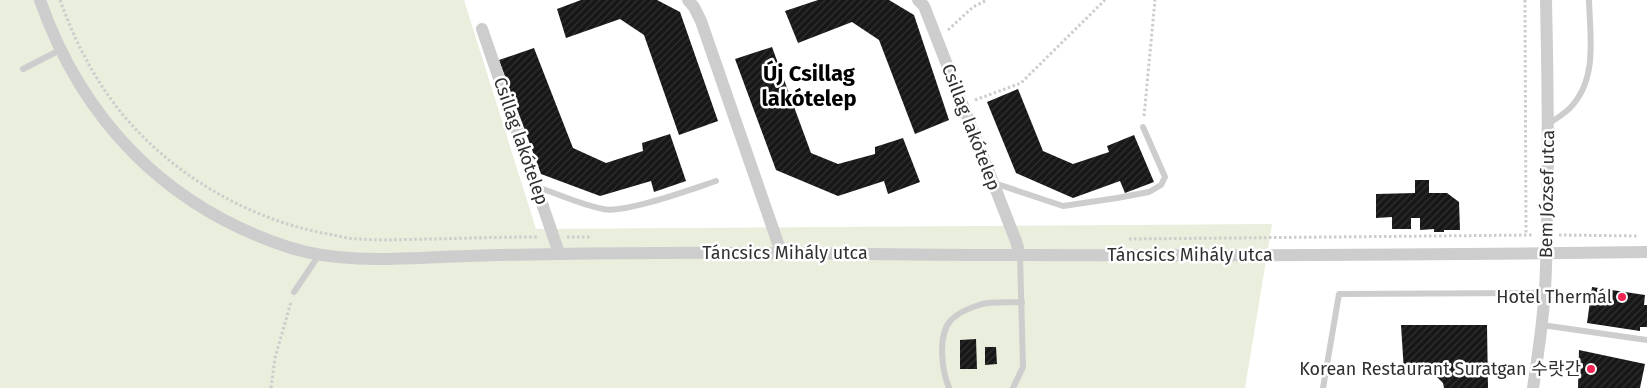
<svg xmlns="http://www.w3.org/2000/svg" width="1647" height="388" viewBox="0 0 1647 388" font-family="'Fira Sans','Noto Sans KR',sans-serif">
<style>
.green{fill:#e9eedd}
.building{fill:url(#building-hatch)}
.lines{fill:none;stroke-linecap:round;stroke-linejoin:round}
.path{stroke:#cdcdcd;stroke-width:3;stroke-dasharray:2.5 2.5;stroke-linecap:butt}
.service{stroke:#cdcdcd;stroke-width:6}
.minor{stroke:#cdcdcd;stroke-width:12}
.poi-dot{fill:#f42455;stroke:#fff;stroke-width:2}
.labels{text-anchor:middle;stroke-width:5;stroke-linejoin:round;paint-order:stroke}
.street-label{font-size:18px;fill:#303030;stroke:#fff}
.poi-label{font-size:18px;fill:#303030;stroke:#fff;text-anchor:end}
.district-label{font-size:22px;font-weight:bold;fill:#000;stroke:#fff}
</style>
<defs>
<pattern id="building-hatch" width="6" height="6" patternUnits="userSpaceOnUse" patternTransform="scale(1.25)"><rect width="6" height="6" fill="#171717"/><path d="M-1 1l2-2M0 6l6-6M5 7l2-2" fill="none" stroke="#303030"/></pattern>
</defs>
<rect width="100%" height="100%" fill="#fff"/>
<path class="green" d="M0,0H464L536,229L1272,224L1245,388H0Z"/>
<g class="building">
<path d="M581,0H657L680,12L718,121L679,135L644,35L620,19L566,38L557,9Z"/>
<path d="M818,0H889L914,15L949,120L915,134L879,40L852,22L798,43L785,11Z"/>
<path d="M772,47L811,153L838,164L875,154V147L903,138L920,182L888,194L884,181L838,196L776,170L735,59Z"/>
<path d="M534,48L573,148L606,163L643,151L642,143L670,134L686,181L654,192L651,181L600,196L541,174L499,60Z"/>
<path d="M1018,89L1043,151L1073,164L1109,152L1107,146L1134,135L1154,182L1125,193L1120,181L1073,198L1016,173L987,102Z"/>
<path d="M1415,180H1429V193H1447L1459,202L1460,230H1444V232H1434V229L1420,230V218H1411V229H1392V217L1376,218V194L1415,193Z"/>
<path d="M1592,287L1645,295L1644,305H1647V327H1640V331L1587,323Z"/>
<path d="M1401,325H1487L1488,388H1444L1443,383L1431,371L1404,372Z"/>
<path d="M976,339L977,369H960V340Z"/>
<path d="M985,347H996L997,364L985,365Z"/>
<path d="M1579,350L1645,364L1640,388H1578Z"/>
</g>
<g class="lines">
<g class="path">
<path d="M60,0C74,39 93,77 119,110C171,175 252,222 334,235C342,237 351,239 360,239C385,241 411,239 436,239C470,238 504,237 538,237"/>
<path d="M1525,0L1526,234"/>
<path d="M948,30L973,7L987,0"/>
<path d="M975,100L1021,83L1105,0"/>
<path d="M1144,116L1155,0"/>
<path d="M1559,235L1638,236"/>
<path d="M567,237H591"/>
<path d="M1129,239L1533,235"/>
<path d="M271,388L275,358L291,302"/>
</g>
<g class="service">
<path d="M23,69L60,50"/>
<path d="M1548,124C1556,119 1564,114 1570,108C1598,79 1590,37 1589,0"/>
<path d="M994,183L1063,206L1117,198L1149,192L1161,185L1165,177L1143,127"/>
<path d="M537,187C558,194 582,205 603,209C624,214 692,189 716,181"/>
<path d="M294,292L319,255"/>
<path d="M1542,325L1647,340"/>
<path d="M949,388C942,371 937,335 951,320C959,312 972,307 982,304C994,301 1009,303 1022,302"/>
<path d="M1013,388L1023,367L1020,255"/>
<path d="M1323,388L1339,294L1545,293"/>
</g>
<g class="minor">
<path d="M40,0C82,120 166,207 288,247C346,266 410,257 469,256C533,254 596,253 660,253C781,252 902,255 1023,255C1231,256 1439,255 1647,252"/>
<path d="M688,0L694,7L701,21L781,252"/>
<path d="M918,0L924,6L1016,241L1020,255"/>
<path d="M482,29L559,253"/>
<path d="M1533,388C1539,348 1545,307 1546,267C1549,178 1548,89 1546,0"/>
</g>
</g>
<g class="poi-dot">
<circle cx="1622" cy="297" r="5"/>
<circle cx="1591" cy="369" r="5"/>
</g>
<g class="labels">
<g class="street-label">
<text transform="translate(971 127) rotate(69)" y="6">Csillag lakótelep</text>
<text transform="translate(521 141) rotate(71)" y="6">Csillag lakótelep</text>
<text transform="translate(1547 194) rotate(-89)" y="6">Bem József utca</text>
<text x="785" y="259">Táncsics Mihály utca</text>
<text x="1190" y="261">Táncsics Mihály utca</text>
</g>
<g class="poi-label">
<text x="1612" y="303">Hotel Thermál</text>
<text x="1581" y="375">Korean Restaurant Suratgan 수랏간</text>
</g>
<g class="district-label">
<text x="809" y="81">Új Csillag<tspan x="809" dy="25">lakótelep</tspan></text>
</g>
</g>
</svg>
